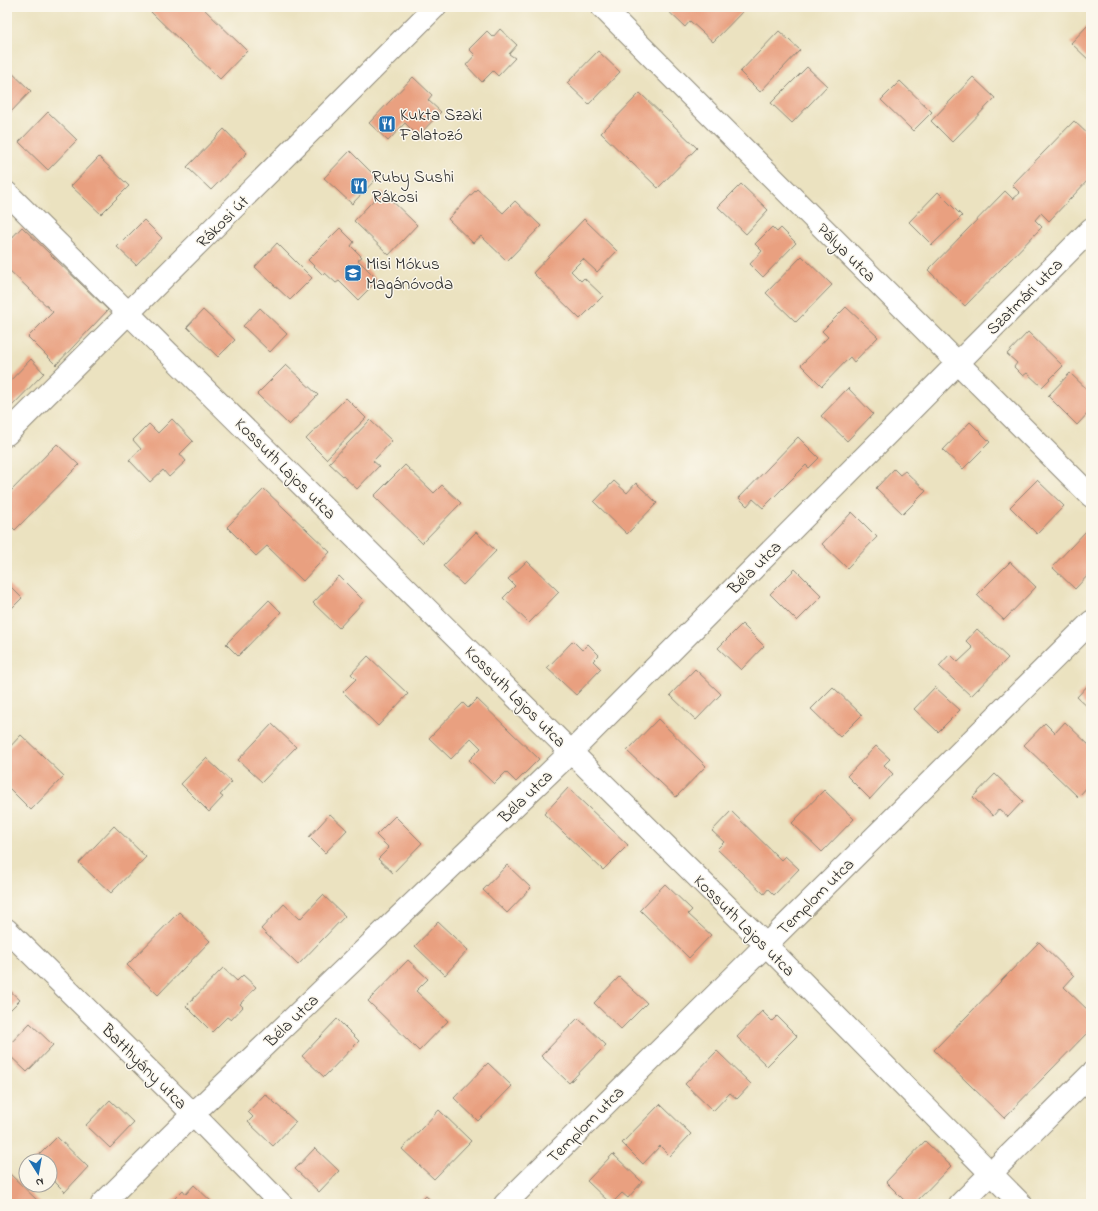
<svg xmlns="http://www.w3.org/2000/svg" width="1098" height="1211" viewBox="0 0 1098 1211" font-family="'Indie Flower',sans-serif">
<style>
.building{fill:#e9a080}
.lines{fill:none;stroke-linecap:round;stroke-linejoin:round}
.minor-casing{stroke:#8b8676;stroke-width:24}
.tertiary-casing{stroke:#8b8676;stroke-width:24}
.secondary-casing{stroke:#8b8676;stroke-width:24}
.minor{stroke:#fff;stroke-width:22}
.tertiary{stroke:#fff;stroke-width:22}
.secondary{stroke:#fff;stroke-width:22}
.labels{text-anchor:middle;stroke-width:3;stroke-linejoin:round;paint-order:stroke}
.poi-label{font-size:17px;fill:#2b2b2b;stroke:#fbf7ec;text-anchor:start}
.street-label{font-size:17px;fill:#2b2b2b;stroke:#fbf7ec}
</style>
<rect width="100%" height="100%" fill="#fbf7ec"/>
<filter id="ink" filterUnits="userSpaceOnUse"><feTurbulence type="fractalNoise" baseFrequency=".025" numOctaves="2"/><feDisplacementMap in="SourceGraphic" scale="8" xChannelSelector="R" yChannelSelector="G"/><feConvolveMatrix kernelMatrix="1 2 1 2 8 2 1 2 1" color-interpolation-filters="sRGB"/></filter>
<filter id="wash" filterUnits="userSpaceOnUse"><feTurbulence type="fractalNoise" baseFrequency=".012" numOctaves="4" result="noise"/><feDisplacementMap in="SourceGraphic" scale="16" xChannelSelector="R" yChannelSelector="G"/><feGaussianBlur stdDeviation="0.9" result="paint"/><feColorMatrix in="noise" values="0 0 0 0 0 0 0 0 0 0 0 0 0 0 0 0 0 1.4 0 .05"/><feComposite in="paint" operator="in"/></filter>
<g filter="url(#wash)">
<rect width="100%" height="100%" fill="#ebe2c0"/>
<g id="blocks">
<g class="building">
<path d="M155,7H202L247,51L220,79L151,12Z"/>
<path d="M664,7H747L713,42L690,21L685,27Z"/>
<path d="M1089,24L1091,26V62L1071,43Z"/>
<path d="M500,29L517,45L509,54L515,58L498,76L493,71L482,82L466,65L475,55L469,49L487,31L493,37Z"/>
<path d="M779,31L800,50L760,92L740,72Z"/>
<path d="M598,51L620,72L589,104L567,83Z"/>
<path d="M807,67L827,86L792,123L771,103Z"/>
<path d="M7,68L31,91L7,116Z"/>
<path d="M413,77L432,95L428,100L441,112L418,136L405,123L388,141L369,123Z"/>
<path d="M973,77L995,98L952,142L931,121Z"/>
<path d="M900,81L932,112L913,131L881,100Z"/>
<path d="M640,93L697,148L658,188L601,133Z"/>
<path d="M48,112L77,140L48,170L19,142Z"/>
<path d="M1074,121L1091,137V177L1049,221L1041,213L1035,220L1042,227L965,306L928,270L1005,191L1013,199L1020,193L1012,185Z"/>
<path d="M224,129L247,153L211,190L187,167Z"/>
<path d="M350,151L377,178L352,204L324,178Z"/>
<path d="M99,157L129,186L101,214L71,186Z"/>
<path d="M741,184L768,210L746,234L718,207Z"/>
<path d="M477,189L503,213L515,201L541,226L507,261L481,236L473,243L448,219Z"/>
<path d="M382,191L417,225L389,255L354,221Z"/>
<path d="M938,192L962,216L932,245L909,222Z"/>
<path d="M584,219L617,251L597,272L583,259L571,271L581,281L584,278L603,296L580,319L533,273Z"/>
<path d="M144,220L162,238L136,265L117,247Z"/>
<path d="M22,227L108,310L56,365L28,337L53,312L7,268V243Z"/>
<path d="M772,227L777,232L781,228L796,243L763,277L750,264L762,251L755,244Z"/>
<path d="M340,228L354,242L351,246L362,257L358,260L378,280L358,300L339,281L336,283L325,273L323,275L308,260Z"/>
<path d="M277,243L312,278L290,300L255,267Z"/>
<path d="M802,256L832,285L796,322L766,293Z"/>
<path d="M846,307L878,337L854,362L850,357L822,386L801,365L828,337L822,331Z"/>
<path d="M260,308L287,334L270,352L243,326Z"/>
<path d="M203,310L235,340L218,357L187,327Z"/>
<path d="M1028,332L1063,366L1042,387L1027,373L1023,376L1014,367L1017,363L1007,354Z"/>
<path d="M31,359L44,373L7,411V384Z"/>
<path d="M286,365L318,395L289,425L257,394Z"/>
<path d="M1070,373L1091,393V410L1077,425L1048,396Z"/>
<path d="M848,388L873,414L847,441L821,416Z"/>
<path d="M346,398L366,418L326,459L306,439Z"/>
<path d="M172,419L193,441L180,454L186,461L169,477L163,470L150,482L129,460L141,449L133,440L149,424L158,433Z"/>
<path d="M370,420L392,441L373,461L379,466L357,489L329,463Z"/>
<path d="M970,422L990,442L963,469L943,450Z"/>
<path d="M798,437L819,458L809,468L806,465L763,508L753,499L747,506L739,498Z"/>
<path d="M57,444L79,465L15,530L7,522V495Z"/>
<path d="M405,465L434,493L442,485L461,503L422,543L374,496Z"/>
<path d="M894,469L900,475L905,471L926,491L903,514L876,488Z"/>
<path d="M1037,480L1064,506L1037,534L1010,507Z"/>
<path d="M614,481L627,493L636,483L657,503L627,534L594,502Z"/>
<path d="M264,489L330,552L303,581L267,546L256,556L227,527Z"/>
<path d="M852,512L877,537L847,568L822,544Z"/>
<path d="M1088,529L1091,531V572L1075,589L1052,567Z"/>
<path d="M476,532L496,551L463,585L443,566Z"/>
<path d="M527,561L559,592L529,623L503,598L515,586L508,579Z"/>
<path d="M1010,562L1036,587L1004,620L977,595Z"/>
<path d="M795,569L822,596L797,621L770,594Z"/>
<path d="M339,576L364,601L339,628L313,603Z"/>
<path d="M7,583L22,598L7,613Z"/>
<path d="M269,600L281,612L238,656L226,644Z"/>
<path d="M742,624L764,646L741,670L718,648Z"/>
<path d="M977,629L1008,658L971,696L939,666L950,654L958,662L973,648L966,641Z"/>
<path d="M573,641L582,650L588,644L599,655L593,661L601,669L576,695L547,668Z"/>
<path d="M368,656L408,694L378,726L343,692L356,679L351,674Z"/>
<path d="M695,669L721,694L696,720L670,695Z"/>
<path d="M1091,682V710L1077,697Z"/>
<path d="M833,687L862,715L840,737L811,709Z"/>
<path d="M935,687L960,710L938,732L914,709Z"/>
<path d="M477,699L539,759L516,782L506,772L494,784L469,760L481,748L471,738L451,759L429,738L463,703L468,708Z"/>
<path d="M658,719L706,766L676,797L627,751Z"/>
<path d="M1065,722L1091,747V783L1078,797L1024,745L1045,723L1055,733Z"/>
<path d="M272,724L296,747L262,782L238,760Z"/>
<path d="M21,735L64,776L31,810L7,786V750Z"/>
<path d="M876,746L890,759L884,765L893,774L870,799L847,776Z"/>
<path d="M206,758L232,782L220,795L223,797L209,812L181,784Z"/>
<path d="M995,774L1023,801L1008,817L999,809L993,816L973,797Z"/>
<path d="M568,788L628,845L603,870L544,814Z"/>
<path d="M824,790L854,819L822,852L792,823Z"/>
<path d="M731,811L781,860L785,856L799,869L774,895L768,889L764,894L717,849L724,842L712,831Z"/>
<path d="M330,814L347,830L325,853L309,837Z"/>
<path d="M395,816L422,843L393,873L378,859L389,848L376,835Z"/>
<path d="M114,826L146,857L111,893L79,863Z"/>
<path d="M507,865L531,888L507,913L483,890Z"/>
<path d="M665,884L692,910L688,914L711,935L689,958L640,910Z"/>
<path d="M323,895L345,916L298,965L261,929L284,904L300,919Z"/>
<path d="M179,912L210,941L158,995L127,965Z"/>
<path d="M438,922L468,950L445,975L415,946Z"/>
<path d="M1039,942L1074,976L1064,987L1091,1013V1029L1004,1118L934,1050Z"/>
<path d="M408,960L428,979L416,991L448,1021L419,1051L368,1001Z"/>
<path d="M223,968L237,981L243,975L256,987L240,1004L243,1007L231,1020L227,1017L212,1032L186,1006Z"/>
<path d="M619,977L647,1003L621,1029L594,1003Z"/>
<path d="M7,988L20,1000L7,1013Z"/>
<path d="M762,1011L772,1021L777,1016L797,1036L767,1066L737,1037Z"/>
<path d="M578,1018L606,1045L569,1083L541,1056Z"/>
<path d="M337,1019L359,1041L324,1077L302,1056Z"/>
<path d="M30,1023L53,1045L27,1072L7,1053V1047Z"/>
<path d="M717,1051L751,1084L737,1099L730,1093L713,1111L685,1084Z"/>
<path d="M488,1063L512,1086L478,1121L454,1098Z"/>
<path d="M265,1094L296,1122L273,1146L248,1122L253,1117L248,1112Z"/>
<path d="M110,1100L134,1123L110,1148L86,1125Z"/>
<path d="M660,1104L691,1134L670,1156L660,1146L643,1164L622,1143Z"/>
<path d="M439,1110L471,1141L434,1179L402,1149Z"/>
<path d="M57,1137L88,1167L65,1192L50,1177V1161H33Z"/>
<path d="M925,1141L951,1166L914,1204H908L886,1182Z"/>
<path d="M315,1148L339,1171L319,1192L295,1169Z"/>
<path d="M613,1154L642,1182L628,1198L622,1193L611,1204L587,1181Z"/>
<path d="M7,1171L41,1204H7Z"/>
<path d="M194,1185L214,1204H169L183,1190L186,1194Z"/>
<path d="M426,1196L435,1204H418Z"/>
</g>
</g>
</g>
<g filter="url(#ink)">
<use href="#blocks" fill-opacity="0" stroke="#8b8676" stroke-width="1"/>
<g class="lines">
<defs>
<g id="minor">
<path d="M602,7L1091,496"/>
<path d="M7,193L766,945L1021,1204"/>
<path d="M102,1204L193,1114L571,752L1091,229"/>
<path d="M505,1204L1091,622"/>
<path d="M960,1204L1091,1074"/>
</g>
<path id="tertiary" d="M7,930L193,1114L281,1204"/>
<path id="secondary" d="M7,434L435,7"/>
</defs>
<use href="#minor" class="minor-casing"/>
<use href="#tertiary" class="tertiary-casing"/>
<use href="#secondary" class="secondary-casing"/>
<use href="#minor" class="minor"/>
<use href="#tertiary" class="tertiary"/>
<use href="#secondary" class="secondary"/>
</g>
</g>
<defs>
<symbol id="restaurant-square" viewBox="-11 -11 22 22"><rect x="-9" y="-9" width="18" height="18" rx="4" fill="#1f6fb2" stroke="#fbf7ec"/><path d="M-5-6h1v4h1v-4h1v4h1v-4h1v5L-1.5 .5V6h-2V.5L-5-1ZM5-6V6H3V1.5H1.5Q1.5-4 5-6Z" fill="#fff"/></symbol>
<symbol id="school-square" viewBox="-11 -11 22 22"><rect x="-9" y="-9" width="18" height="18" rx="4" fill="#1f6fb2" stroke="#fbf7ec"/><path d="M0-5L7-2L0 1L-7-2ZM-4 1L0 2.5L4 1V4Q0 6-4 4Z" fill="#fff"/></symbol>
</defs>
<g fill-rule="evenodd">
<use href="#restaurant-square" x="377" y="114" width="20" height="20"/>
<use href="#restaurant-square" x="349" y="176" width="20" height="20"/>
<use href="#school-square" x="343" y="263" width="20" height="20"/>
</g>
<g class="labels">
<g class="poi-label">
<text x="400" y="120">Kukta Szaki<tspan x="400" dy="20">Falatozó</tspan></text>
<text x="372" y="182">Ruby Sushi<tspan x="372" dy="20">Rákosi</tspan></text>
<text x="366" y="269">Misi Mókus<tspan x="366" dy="20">Magánóvoda</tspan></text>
</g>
<g class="street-label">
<text transform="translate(222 221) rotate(-45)" y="6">Rákosi út</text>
<text transform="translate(847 252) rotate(45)" y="6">Pálya utca</text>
<text transform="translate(1024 296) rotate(-45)" y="6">Szatmári utca</text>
<text transform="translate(286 468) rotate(45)" y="6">Kossuth Lajos utca</text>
<text transform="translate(754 567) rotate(-45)" y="6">Béla utca</text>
<text transform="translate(516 696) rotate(45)" y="6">Kossuth Lajos utca</text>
<text transform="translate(525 796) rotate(-44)" y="6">Béla utca</text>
<text transform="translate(815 896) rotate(-45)" y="6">Templom utca</text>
<text transform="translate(745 925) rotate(45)" y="6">Kossuth Lajos utca</text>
<text transform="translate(291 1020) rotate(-44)" y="6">Béla utca</text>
<text transform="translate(145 1066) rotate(45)" y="6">Batthyány utca</text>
<text transform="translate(585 1124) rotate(-45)" y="6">Templom utca</text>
</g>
</g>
<rect width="1098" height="1211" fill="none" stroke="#fbf7ec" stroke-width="24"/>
<g transform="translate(38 1173) rotate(169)"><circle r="19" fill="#fbf7ec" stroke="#a8a59f"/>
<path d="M0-3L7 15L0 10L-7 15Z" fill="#1f6fb2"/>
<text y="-6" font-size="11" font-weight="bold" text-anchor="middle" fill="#2b2b2b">N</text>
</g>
</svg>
